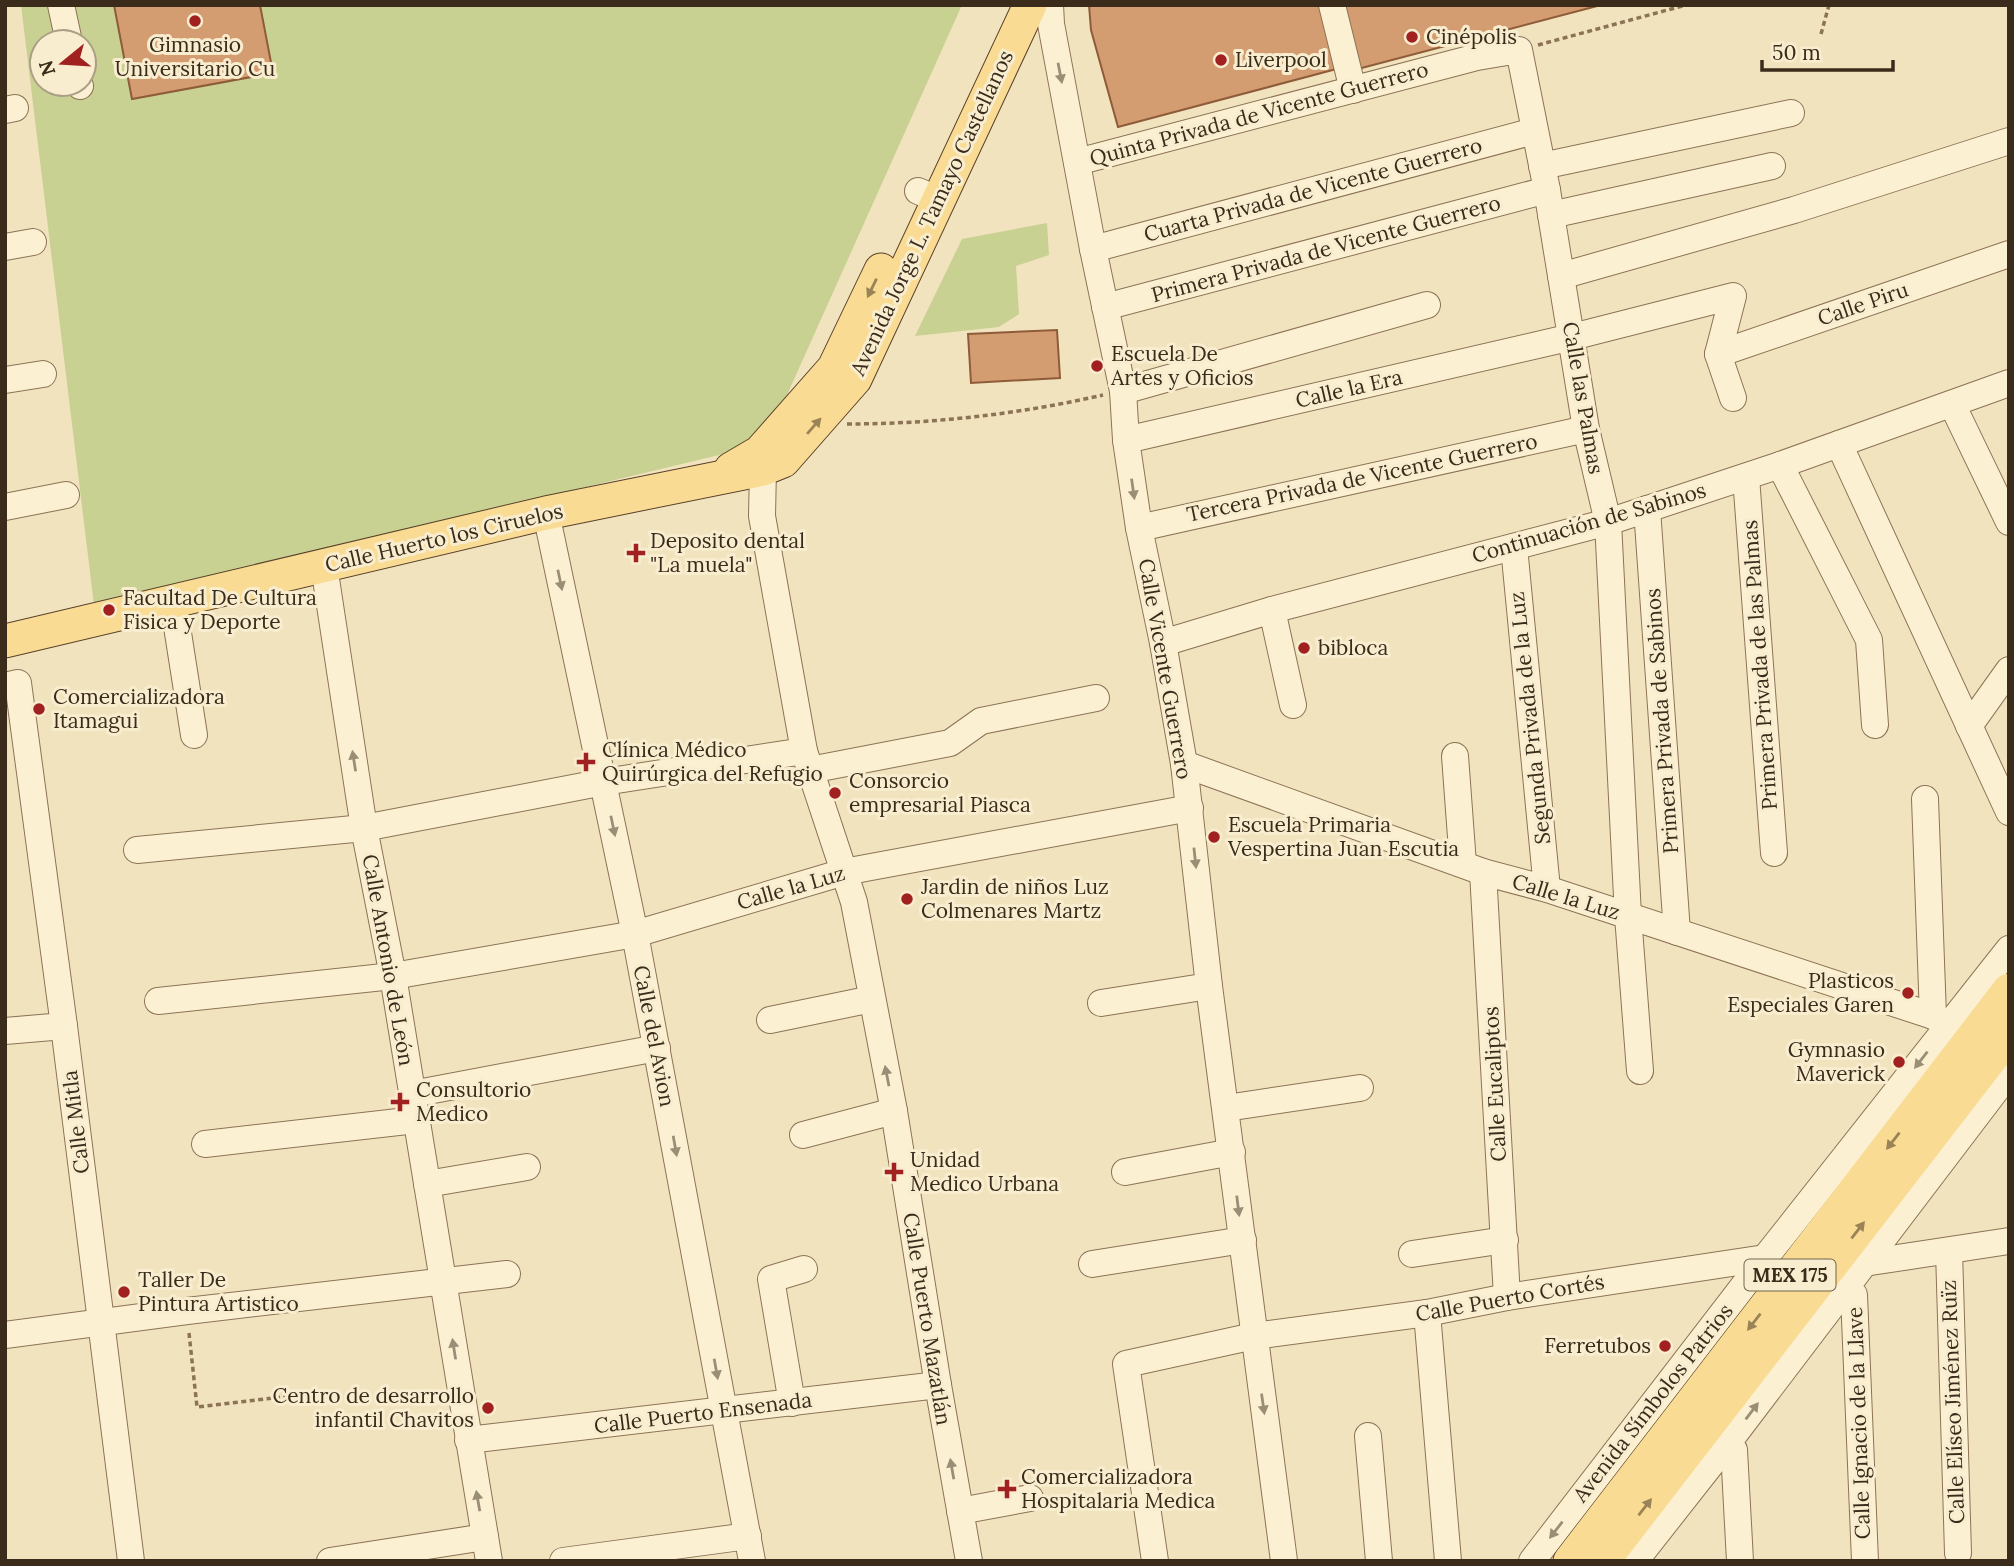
<svg xmlns="http://www.w3.org/2000/svg" width="2014" height="1566" viewBox="0 0 2014 1566" font-family="Lora,serif">
<style>
.green{fill:#c8d192;fill-rule:evenodd}
.building{fill:#d49c71;stroke:#8e5c39;stroke-width:2}
.lines{fill:none;stroke-linecap:round;stroke-linejoin:round}
.minor-casing{stroke:#8c7355;stroke-width:28}
.major-casing{stroke:#59412a;stroke-width:35}
.path{stroke:#8c7355;stroke-width:3.5;stroke-dasharray:5 3.5;stroke-linecap:butt}
.minor{stroke:#fcf0d3;stroke-width:26}
.major{stroke:#f9db93;stroke-width:33}
.oneway{fill:#9b8e77}
.oneway2{fill:#9a8357}
.poi-dot{fill:#a12120;stroke:#f8edcf;stroke-width:2.5}
.labels{text-anchor:middle;stroke-width:6;stroke-linejoin:round;paint-order:stroke}
.shield{fill:#f8edcf;stroke:#736551;stroke-width:2}
.shield-label{font-size:19px;font-weight:bold;fill:#3a2b1b}
.poi-label{font-size:21px;fill:#3a2b1b;stroke:#f8edcf;text-anchor:start}
.street-label{font-size:21px;fill:#3a2b1b;stroke:#f8edcf}
</style>
<rect width="100%" height="100%" fill="#f2e3bf"/>
<g class="green">
<path d="M21,5H962L765,444L94,605ZM42,42H84V84H42Z"/>
<path d="M1047,223L1049,255L1016,266L1019,314L999,327L915,336L962,239Z"/>
</g>
<g class="building">
<path d="M114,5H260L273,73L132,99Z"/>
<path d="M1089,5H1328L1344,67L1118,127L1091,30Z"/>
<path d="M1337,5H1601L1354,70Z"/>
<path d="M1057,330L1060,378L971,383L968,334Z"/>
</g>
<g class="lines">
<defs>
<g id="minor">
<path d="M61,5L69,42"/>
<path d="M1050,5L1051,24L1093,249L1123,391L1126,440L1139,528L1163,643L1184,764L1209,986L1284,1561"/>
<path d="M1332,5L1353,90"/>
<path d="M79,84L80,86"/>
<path d="M5,110L15,108"/>
<path d="M1077,162L1477,57L1519,50L1547,190L1586,429L1608,522L1628,916L1640,1071"/>
<path d="M1542,166L1791,113"/>
<path d="M918,191L939,200"/>
<path d="M1551,215L1772,166"/>
<path d="M5,247L33,242"/>
<path d="M1093,249L1534,131"/>
<path d="M1561,276L1794,210L2009,141"/>
<path d="M1105,307L1547,190"/>
<path d="M1718,354L2009,254"/>
<path d="M5,380L43,374"/>
<path d="M1123,391L1427,305"/>
<path d="M1952,404L2009,522"/>
<path d="M1126,440L1572,337L1733,296L1718,354L1733,398"/>
<path d="M1839,444L2009,812"/>
<path d="M760,452L763,469L762,516L804,751L854,902L894,1111L938,1385L969,1561"/>
<path d="M1780,465L1869,640L1875,725"/>
<path d="M1746,477L1774,853"/>
<path d="M5,507L66,495"/>
<path d="M1647,509L1677,932"/>
<path d="M546,513L635,934L752,1561"/>
<path d="M1139,528L1586,429"/>
<path d="M1514,547L1547,889"/>
<path d="M324,566L364,828L393,976L489,1561"/>
<path d="M173,601L194,735"/>
<path d="M1272,610L1293,705"/>
<path d="M1163,643L1272,610L1608,522L1780,465L2009,383"/>
<path d="M5,686L18,683L64,1026L131,1561"/>
<path d="M1969,726L2009,670"/>
<path d="M1455,756L1463,864"/>
<path d="M1184,764L1483,872L1547,889L1933,1016L1949,1025"/>
<path d="M810,770L950,743L981,721L1096,698"/>
<path d="M1925,799L1933,1016"/>
<path d="M137,850L364,828L604,782L804,751"/>
<path d="M1483,872L1507,1297"/>
<path d="M158,1001L393,976L635,934L844,872L1190,808"/>
<path d="M1101,1003L1209,986"/>
<path d="M770,1020L872,999"/>
<path d="M5,1031L64,1026"/>
<path d="M412,1094L657,1048"/>
<path d="M1226,1108L1360,1088"/>
<path d="M803,1135L894,1111"/>
<path d="M205,1144L416,1120"/>
<path d="M1125,1172L1232,1152"/>
<path d="M427,1184L527,1167"/>
<path d="M1949,1251L1958,1553"/>
<path d="M1412,1254L1505,1240"/>
<path d="M1864,1263L2009,1241"/>
<path d="M1092,1264L1243,1240"/>
<path d="M1846,1289L1854,1295L1865,1561"/>
<path d="M1427,1313L1448,1561"/>
<path d="M5,1335L187,1311L507,1274"/>
<path d="M792,1403L771,1279L804,1269"/>
<path d="M1368,1436L1379,1561"/>
<path d="M468,1440L938,1385"/>
<path d="M1727,1444L1734,1450L1740,1561"/>
<path d="M960,1511L1030,1498"/>
<path d="M330,1561L485,1537"/>
<path d="M563,1561L748,1536"/>
<path d="M1155,1561L1126,1364L1254,1336L1427,1313L1507,1297L1765,1258"/>
<path d="M1532,1561L1765,1258L2009,949"/>
<path d="M1635,1561L1727,1444L2009,1073"/>
</g>
<g id="major">
<path d="M731,469L760,452L834,368L881,270"/>
<path d="M5,641L546,513L763,469L783,461L855,379L1030,5"/>
<path d="M1570,1561L2009,990"/>
<path d="M1603,1561L2009,1035"/>
</g>
</defs>
<use href="#minor" class="minor-casing"/>
<use href="#major" class="major-casing"/>
<g class="path">
<path d="M1821,34L1829,5"/>
<path d="M1538,45L1686,5"/>
<path d="M847,424C933,424 1020,414 1103,395"/>
<path d="M189,1333L197,1407L291,1396"/>
</g>
<use href="#minor" class="minor"/>
<use href="#major" class="major"/>
</g>
<defs><path id="oneway-solid" d="M-6-.8H1V-3.2L6.5 0L1 3.2V.8H-6Z" transform="scale(1.75)"/></defs>
<g class="oneway">
<use href="#oneway-solid" transform="translate(1060 73) rotate(79)"/>
<use href="#oneway-solid" transform="translate(1133 489) rotate(82)"/>
<use href="#oneway-solid" transform="translate(560 580) rotate(78)"/>
<use href="#oneway-solid" transform="translate(354 761) rotate(-99)"/>
<use href="#oneway-solid" transform="translate(613 826) rotate(78)"/>
<use href="#oneway-solid" transform="translate(1195 858) rotate(84)"/>
<use href="#oneway-solid" transform="translate(1921 1060) rotate(128)"/>
<use href="#oneway-solid" transform="translate(887 1076) rotate(-101)"/>
<use href="#oneway-solid" transform="translate(675 1146) rotate(80)"/>
<use href="#oneway-solid" transform="translate(1238 1206) rotate(83)"/>
<use href="#oneway-solid" transform="translate(454 1349) rotate(-99)"/>
<use href="#oneway-solid" transform="translate(716 1369) rotate(80)"/>
<use href="#oneway-solid" transform="translate(1263 1404) rotate(82)"/>
<use href="#oneway-solid" transform="translate(1752 1411) rotate(-53)"/>
<use href="#oneway-solid" transform="translate(952 1469) rotate(-100)"/>
<use href="#oneway-solid" transform="translate(478 1501) rotate(-100)"/>
<use href="#oneway-solid" transform="translate(1556 1530) rotate(128)"/>
</g>
<g class="oneway2">
<use href="#oneway-solid" transform="translate(872 288) rotate(116)"/>
<use href="#oneway-solid" transform="translate(814 426) rotate(-49)"/>
<use href="#oneway-solid" transform="translate(1893 1141) rotate(128)"/>
<use href="#oneway-solid" transform="translate(1858 1230) rotate(-52)"/>
<use href="#oneway-solid" transform="translate(1754 1322) rotate(128)"/>
<use href="#oneway-solid" transform="translate(1645 1507) rotate(-52)"/>
</g>
<g class="poi-dot">
<circle cx="195" cy="21" r="7"/>
<circle cx="1412" cy="37" r="7"/>
<circle cx="1221" cy="60" r="7"/>
<circle cx="1097" cy="366" r="7"/>
<path d="M632.5 542.5h7v7h7v7h-7v7h-7v-7h-7v-7h7z"/>
<circle cx="109" cy="610" r="7"/>
<circle cx="1304" cy="648" r="7"/>
<circle cx="39" cy="709" r="7"/>
<path d="M582.5 751.5h7v7h7v7h-7v7h-7v-7h-7v-7h7z"/>
<circle cx="835" cy="793" r="7"/>
<circle cx="1214" cy="837" r="7"/>
<circle cx="907" cy="899" r="7"/>
<circle cx="1908" cy="993" r="7"/>
<circle cx="1899" cy="1062" r="7"/>
<path d="M396.5 1091.5h7v7h7v7h-7v7h-7v-7h-7v-7h7z"/>
<path d="M890.5 1161.5h7v7h7v7h-7v7h-7v-7h-7v-7h7z"/>
<circle cx="124" cy="1292" r="7"/>
<circle cx="1665" cy="1346" r="7"/>
<circle cx="488" cy="1408" r="7"/>
<path d="M1003.5 1478.5h7v7h7v7h-7v7h-7v-7h-7v-7h7z"/>
</g>
<g class="labels">
<rect class="shield" x="1744.5" y="1259.5" width="91" height="31" rx="5"/>
<g class="shield-label">
<text x="1790" y="1282">MEX 175</text>
</g>
<g class="poi-label">
<text x="1426" y="44">Cinépolis</text>
<text x="195" y="52" text-anchor="middle">Gimnasio<tspan x="195" dy="24">Universitario Cu</tspan></text>
<text x="1235" y="67">Liverpool</text>
<text x="1111" y="361">Escuela De<tspan x="1111" dy="24">Artes y Oficios</tspan></text>
<text x="650" y="548">Deposito dental<tspan x="650" dy="24">"La muela"</tspan></text>
<text x="123" y="605">Facultad De Cultura<tspan x="123" dy="24">Fisica y Deporte</tspan></text>
<text x="1318" y="655">bibloca</text>
<text x="53" y="704">Comercializadora<tspan x="53" dy="24">Itamagui</tspan></text>
<text x="602" y="757">Clínica Médico<tspan x="602" dy="24">Quirúrgica del Refugio</tspan></text>
<text x="849" y="788">Consorcio<tspan x="849" dy="24">empresarial Piasca</tspan></text>
<text x="1228" y="832">Escuela Primaria<tspan x="1228" dy="24">Vespertina Juan Escutia</tspan></text>
<text x="921" y="894">Jardin de niños Luz<tspan x="921" dy="24">Colmenares Martz</tspan></text>
<text x="1894" y="988" text-anchor="end">Plasticos<tspan x="1894" dy="24">Especiales Garen</tspan></text>
<text x="1885" y="1057" text-anchor="end">Gymnasio<tspan x="1885" dy="24">Maverick</tspan></text>
<text x="416" y="1097">Consultorio<tspan x="416" dy="24">Medico</tspan></text>
<text x="910" y="1167">Unidad<tspan x="910" dy="24">Medico Urbana</tspan></text>
<text x="138" y="1287">Taller De<tspan x="138" dy="24">Pintura Artistico</tspan></text>
<text x="1651" y="1353" text-anchor="end">Ferretubos</text>
<text x="474" y="1403" text-anchor="end">Centro de desarrollo<tspan x="474" dy="24">infantil Chavitos</tspan></text>
<text x="1021" y="1484">Comercializadora<tspan x="1021" dy="24">Hospitalaria Medica</tspan></text>
</g>
<g class="street-label">
<text transform="translate(1259 114) rotate(-15)" y="7">Quinta Privada de Vicente Guerrero</text>
<text transform="translate(1313 190) rotate(-15)" y="7">Cuarta Privada de Vicente Guerrero</text>
<text transform="translate(932 213) rotate(-65)" y="7">Avenida Jorge L. Tamayo Castellanos</text>
<text transform="translate(1326 249) rotate(-15)" y="7">Primera Privada de Vicente Guerrero</text>
<text transform="translate(1863 304) rotate(-19)" y="7">Calle Piru</text>
<text transform="translate(1349 389) rotate(-13)" y="7">Calle la Era</text>
<text transform="translate(1583 398) rotate(80)" y="7">Calle las Palmas</text>
<text transform="translate(1362 478) rotate(-12)" y="7">Tercera Privada de Vicente Guerrero</text>
<text transform="translate(1589 523) rotate(-16)" y="7">Continuación de Sabinos</text>
<text transform="translate(444 538) rotate(-13)" y="7">Calle Huerto los Ciruelos</text>
<text transform="translate(1760 665) rotate(-94)" y="7">Primera Privada de las Palmas</text>
<text transform="translate(1165 669) rotate(80)" y="7">Calle Vicente Guerrero</text>
<text transform="translate(1530 718) rotate(-96)" y="7">Segunda Privada de la Luz</text>
<text transform="translate(1662 721) rotate(-94)" y="7">Primera Privada de Sabinos</text>
<text transform="translate(791 888) rotate(-16)" y="7">Calle la Luz</text>
<text transform="translate(1566 897) rotate(17)" y="7">Calle la Luz</text>
<text transform="translate(388 960) rotate(80)" y="7">Calle Antonio de León</text>
<text transform="translate(654 1036) rotate(79)" y="7">Calle del Avion</text>
<text transform="translate(1495 1084) rotate(-93)" y="7">Calle Eucaliptos</text>
<text transform="translate(76 1122) rotate(-97)" y="7">Calle Mitla</text>
<text transform="translate(1510 1298) rotate(-10)" y="7">Calle Puerto Cortés</text>
<text transform="translate(927 1319) rotate(81)" y="7">Calle Puerto Mazatlán</text>
<text transform="translate(1953 1402) rotate(-92)" y="7">Calle Elíseo Jiménez Ruïz</text>
<text transform="translate(1653 1403) rotate(-52)" y="7">Avenida Símbolos Patrios</text>
<text transform="translate(703 1413) rotate(-7)" y="7">Calle Puerto Ensenada</text>
<text transform="translate(1859 1423) rotate(-92)" y="7">Calle Ignacio de la Llave</text>
</g>
</g>
<rect width="2014" height="1566" fill="none" stroke="#3a2b1b" stroke-width="14"/>
<g transform="translate(63 63) rotate(252)"><circle r="33" fill="#f8edcf" stroke="#ac9f87" stroke-width="2"/>
<path d="M0-5L12 26L0 18L-12 26Z" fill="#a12120"/>
<text y="-10" font-size="19" font-weight="bold" text-anchor="middle" fill="#3a2b1b">N</text>
</g>
<path d="M1762 60v10h131v-10" fill="none" stroke="#3a2b1b" stroke-width="3.5"/>
<text x="1772" y="60" font-size="21" fill="#3a2b1b" stroke="#f8edcf" stroke-width="5" paint-order="stroke">50 m</text>
</svg>
